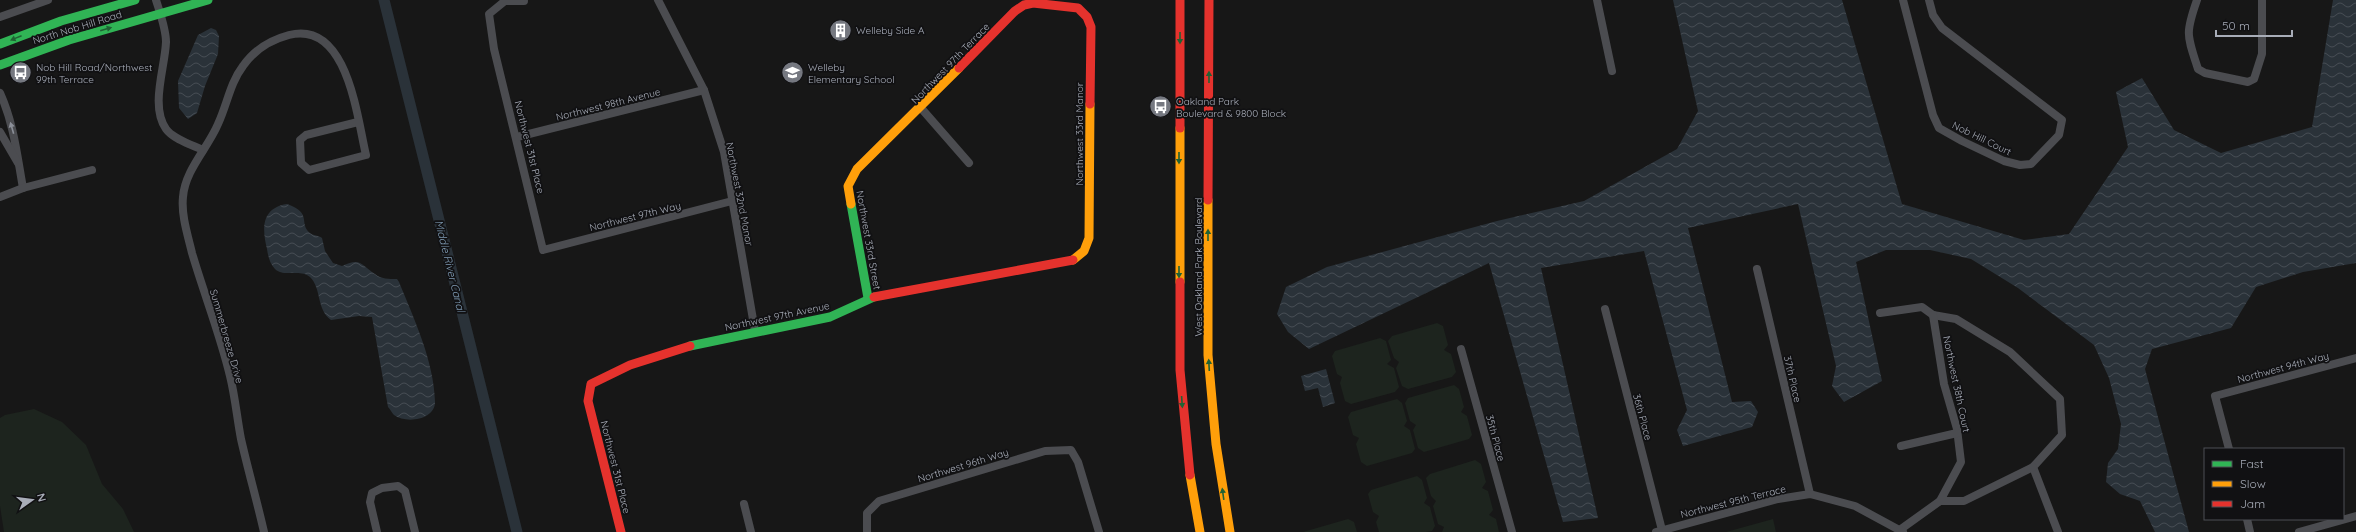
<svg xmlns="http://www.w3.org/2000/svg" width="2356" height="532" viewBox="0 0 2356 532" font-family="Quicksand,sans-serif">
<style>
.green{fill:#1d241e}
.water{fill:url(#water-waves)}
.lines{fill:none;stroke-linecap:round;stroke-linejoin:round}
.canal{stroke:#2a3239;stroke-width:11}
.street{stroke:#4b4c50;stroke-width:8}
.fast{stroke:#30b455;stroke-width:9}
.slow{stroke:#ff9f0a;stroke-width:9}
.jam{stroke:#e5322d;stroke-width:9}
.oneway{fill:#206234}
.oneway2{fill:#8c9099}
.labels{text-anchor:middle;stroke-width:3.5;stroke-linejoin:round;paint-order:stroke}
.street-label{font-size:10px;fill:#a8adb8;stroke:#111113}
.poi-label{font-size:10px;fill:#a8adb8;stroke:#111113;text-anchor:start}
.water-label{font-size:11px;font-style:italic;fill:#7f9bb3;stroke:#111113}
</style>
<defs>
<pattern id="water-waves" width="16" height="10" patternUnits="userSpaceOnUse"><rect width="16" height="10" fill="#2a3239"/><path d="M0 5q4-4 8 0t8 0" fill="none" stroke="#464d54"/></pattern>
</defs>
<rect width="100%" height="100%" fill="#171717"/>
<g class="green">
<path d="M1437,323L1443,326L1448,345L1444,350L1451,354L1456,372L1452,377L1408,389L1402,386L1396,368L1399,362L1394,358L1388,341L1392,336Z"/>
<path d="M1380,338L1386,341L1391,360L1387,364L1394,368L1399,387L1395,392L1351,404L1345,401L1340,383L1342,377L1337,374L1332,356L1335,351Z"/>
<path d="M1454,385L1459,389L1464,407L1461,412L1467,416L1472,435L1469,439L1424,452L1418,448L1413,430L1416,425L1410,421L1405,403L1408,398Z"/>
<path d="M1397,399L1402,403L1407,421L1404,426L1410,430L1415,449L1412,453L1367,466L1361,462L1356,444L1359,438L1353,435L1348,417L1351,412Z"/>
<path d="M34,409L62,422L86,445L102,484L123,509L134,532H4L0,506V418L5,415Z"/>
<path d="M1475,460L1481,464L1486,482L1482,488L1488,491L1493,510L1489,515L1496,519L1499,532H1442L1444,527L1438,524L1433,506L1436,501L1431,496L1426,478L1430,474Z"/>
<path d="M1417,476L1422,480L1427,498L1424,503L1430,507L1435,526L1432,531L1426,532H1379L1376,522L1379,516L1373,512L1368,494L1371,490Z"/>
<path d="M1348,519L1354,522L1357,532H1303Z"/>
<path d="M1773,519L1776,532H1726Z"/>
</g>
<g class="water">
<path d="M1673,0H1842L1902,204L2024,240L2069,234L2128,147L2116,92L2142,78L2174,130L2221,153L2312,127L2333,0H2356V263L2303,272L2256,287L2231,328L2152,349L2145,369L2189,532H2155L2140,501L2120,494L2106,482L2108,463L2118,449L2121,424L2109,378L2094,345L2018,288L1971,259L1930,250H1886L1856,262L1882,381L1844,402L1832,386L1836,366L1798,204L1688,228L1732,402L1751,401L1758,412L1752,427L1683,446L1677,430L1687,410L1644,251L1541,268L1598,518L1563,522L1489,263L1309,349L1288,332L1277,314L1286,287L1327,267L1497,221L1584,201L1677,149L1698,111Z"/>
<path d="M211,28L216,30L219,36L218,54L205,86L197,113L188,119L179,108L178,81L198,35Z"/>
<path d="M287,204C313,213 298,223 310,233C314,236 318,235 322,238L325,251L333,263L342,266C361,257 361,265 375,274C381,279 389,279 397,279L399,282C414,319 434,361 435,402C435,420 406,424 394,415C392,413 390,409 388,407L372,317L359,316L331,320C316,309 322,289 310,277C300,268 284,278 275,269C270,264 268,256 267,249C262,229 261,208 287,204Z"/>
<path d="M1326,369L1335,403L1323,407L1318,388L1305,391L1301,376Z"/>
</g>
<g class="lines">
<path class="canal" d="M384,0L517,532"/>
<g class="street">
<path d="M156,0C160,13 166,29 166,42C165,68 150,106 166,129C173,139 192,145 203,150"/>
<path d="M658,0L704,90L724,152L755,331"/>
<path d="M1597,0L1612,71"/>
<path d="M1903,0L1933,115L1939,128L1962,141L2004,161L2020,165L2031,164L2059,135L2062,120L1942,28L1933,15L1929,0"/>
<path d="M2197,0C2185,34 2187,35 2198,69L2205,73L2248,82L2254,79L2262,54V0"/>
<path d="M524,1H505L489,14L494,49L543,250L732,201"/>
<path d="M0,17L48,0"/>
<path d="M0,93C14,124 17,155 23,188"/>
<path d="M921,108L969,163"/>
<path d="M0,132L18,163"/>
<path d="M517,137L704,90"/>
<path d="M0,197L23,188L92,170"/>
<path d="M1757,269L1810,494"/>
<path d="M1605,309L1662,530"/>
<path d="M1880,313L1922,307L1933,315L1956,319L2010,352L2060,399L2062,435L2033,467L2058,532"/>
<path d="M1933,315L1944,384L1957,429L1961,462L1940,501"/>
<path d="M1461,349L1512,532"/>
<path d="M1901,446L1957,433"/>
<path d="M2229,449L2215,396L2356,358"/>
<path d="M744,504L751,532"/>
<path d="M2247,519L2250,532"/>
<path d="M1901,529L1940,501H1964L2033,467"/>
<path d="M264,532C257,501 248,470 241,439C237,418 235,396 230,376C220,334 204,294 192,253C188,236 181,215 183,197C185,170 208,148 218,124C227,105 230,83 243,66C255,49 270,40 289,35C348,20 357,118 366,155L309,170L301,163L300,140L306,135L358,122"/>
<path d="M377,532L370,502L372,493L382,488L398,486L405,491L415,532"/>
<path d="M867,532V513L879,501L1045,451L1071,450L1078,462L1099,532"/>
<path d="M1656,532L1778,499L1810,494L1855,506L1903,532"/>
<path d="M2299,532L2356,516"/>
</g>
<g class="fast">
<path d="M0,44L61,21L135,0"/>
<path d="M0,65L69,40L208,0"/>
<path d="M851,204L868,298"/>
<path d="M690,346L830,317L874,297"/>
</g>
<g class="slow">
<path d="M1180,128V282"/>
<path d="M1208,200V355L1216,444L1230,532"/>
<path d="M851,204L848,186L857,169L959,68"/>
<path d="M1073,260L1084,251L1089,238L1090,104"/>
<path d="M1190,475L1200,532"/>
</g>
<g class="jam">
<path d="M1180,0V128"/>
<path d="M959,68L1015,11L1024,5L1033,3L1078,8L1087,17L1091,27L1090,104"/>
<path d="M1208,200L1209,0"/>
<path d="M1180,282V370L1190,475"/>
<path d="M874,297L1073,260"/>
<path d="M621,532L588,401L591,384L630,365L690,346"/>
</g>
</g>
<defs><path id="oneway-solid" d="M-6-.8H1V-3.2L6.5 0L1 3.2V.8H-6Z"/></defs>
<g class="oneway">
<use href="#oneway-solid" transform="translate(106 29) rotate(-16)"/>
<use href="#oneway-solid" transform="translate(16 38) rotate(158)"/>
<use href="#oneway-solid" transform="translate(1180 38) rotate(90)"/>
<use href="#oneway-solid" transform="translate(1209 77) rotate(-90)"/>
<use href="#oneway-solid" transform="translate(1179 158) rotate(90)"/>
<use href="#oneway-solid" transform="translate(1208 235) rotate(-90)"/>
<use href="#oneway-solid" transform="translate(1179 272) rotate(90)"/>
<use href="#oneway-solid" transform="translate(1209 365) rotate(-93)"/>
<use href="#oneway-solid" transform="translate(1182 402) rotate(86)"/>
<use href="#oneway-solid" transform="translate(1223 494) rotate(-98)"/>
</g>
<use class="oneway2" href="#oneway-solid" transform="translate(12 128) rotate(-106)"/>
<defs>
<symbol id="building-disc" viewBox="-11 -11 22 22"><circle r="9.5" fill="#757880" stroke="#111113"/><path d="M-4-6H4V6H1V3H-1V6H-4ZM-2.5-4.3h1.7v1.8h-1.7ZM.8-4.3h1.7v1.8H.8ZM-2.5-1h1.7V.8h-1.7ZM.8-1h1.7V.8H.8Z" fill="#fff"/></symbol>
<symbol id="bus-disc" viewBox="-11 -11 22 22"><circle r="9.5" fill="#757880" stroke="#111113"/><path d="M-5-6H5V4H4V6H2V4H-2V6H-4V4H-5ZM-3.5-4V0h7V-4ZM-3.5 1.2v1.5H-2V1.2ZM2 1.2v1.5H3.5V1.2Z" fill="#fff"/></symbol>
<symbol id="school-disc" viewBox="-11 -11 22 22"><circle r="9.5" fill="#757880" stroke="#111113"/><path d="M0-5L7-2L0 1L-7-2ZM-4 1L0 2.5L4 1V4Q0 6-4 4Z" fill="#fff"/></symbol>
</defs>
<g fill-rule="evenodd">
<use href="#building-disc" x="828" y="18" width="25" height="25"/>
<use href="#bus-disc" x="8" y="60" width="25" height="25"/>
<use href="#school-disc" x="780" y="60" width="25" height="25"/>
<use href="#bus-disc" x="1148" y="94" width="25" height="25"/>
</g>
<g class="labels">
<g class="street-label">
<text transform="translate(77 27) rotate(-17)" y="4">North Nob Hill Road</text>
<text transform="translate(950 63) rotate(-46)" y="4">Northwest 97th Terrace</text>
<text transform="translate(608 104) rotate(-14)" y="4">Northwest 98th Avenue</text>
<text transform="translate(1079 134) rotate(-90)" y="4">Northwest 33rd Manor</text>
<text transform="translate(1982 138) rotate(26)" y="4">Nob Hill Court</text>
<text transform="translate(530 147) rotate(76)" y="4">Northwest 31st Place</text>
<text transform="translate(740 194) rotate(79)" y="4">Northwest 32nd Manor</text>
<text transform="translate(635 216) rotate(-14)" y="4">Northwest 97th Way</text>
<text transform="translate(869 240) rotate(80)" y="4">Northwest 33rd Street</text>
<text transform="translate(1198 267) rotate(-90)" y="4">West Oakland Park Boulevard</text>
<text transform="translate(777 316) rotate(-12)" y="4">Northwest 97th Avenue</text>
<text transform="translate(227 336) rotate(74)" y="4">Summerbreeze Drive</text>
<text transform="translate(2283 367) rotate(-15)" y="4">Northwest 94th Way</text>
<text transform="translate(1793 379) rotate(77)" y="4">37th Place</text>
<text transform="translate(1957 384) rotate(78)" y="4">Northwest 38th Court</text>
<text transform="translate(1643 417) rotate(75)" y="4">36th Place</text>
<text transform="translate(1496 438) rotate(75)" y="4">35th Place</text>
<text transform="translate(963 465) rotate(-17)" y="4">Northwest 96th Way</text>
<text transform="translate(616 467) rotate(76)" y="4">Northwest 31st Place</text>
<text transform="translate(1733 501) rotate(-14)" y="4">Northwest 95th Terrace</text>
</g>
<g class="poi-label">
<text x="856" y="34">Welleby Side A</text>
<text x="36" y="71">Nob Hill Road/Northwest<tspan x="36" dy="12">99th Terrace</tspan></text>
<text x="808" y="71">Welleby<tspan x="808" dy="12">Elementary School</tspan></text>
<text x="1176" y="105">Oakland Park<tspan x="1176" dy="12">Boulevard &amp; 9800 Block</tspan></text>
</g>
<g class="water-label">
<text transform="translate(450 266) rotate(76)" y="4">Middle River Canal</text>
</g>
</g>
<rect x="2204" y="448" width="140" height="72" fill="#111113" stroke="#4d4f55"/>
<rect x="2212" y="461" width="20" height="6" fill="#30b455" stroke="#4d4f55"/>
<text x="2240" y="468" font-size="12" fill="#a8adb8">Fast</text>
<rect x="2212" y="481" width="20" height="6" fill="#ff9f0a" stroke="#4d4f55"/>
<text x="2240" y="488" font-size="12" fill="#a8adb8">Slow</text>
<rect x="2212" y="501" width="20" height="6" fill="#e5322d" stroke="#4d4f55"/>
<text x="2240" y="508" font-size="12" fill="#a8adb8">Jam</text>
<g transform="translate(32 500) rotate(76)" stroke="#111113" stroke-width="3" paint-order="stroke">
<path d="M0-3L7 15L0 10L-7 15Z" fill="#a8adb8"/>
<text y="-6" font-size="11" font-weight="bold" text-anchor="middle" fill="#a8adb8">N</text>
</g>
<path d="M2216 30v6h76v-6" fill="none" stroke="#a8adb8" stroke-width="2"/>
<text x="2222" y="30" font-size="12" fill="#a8adb8" stroke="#111113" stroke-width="3" paint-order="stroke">50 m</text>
</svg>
